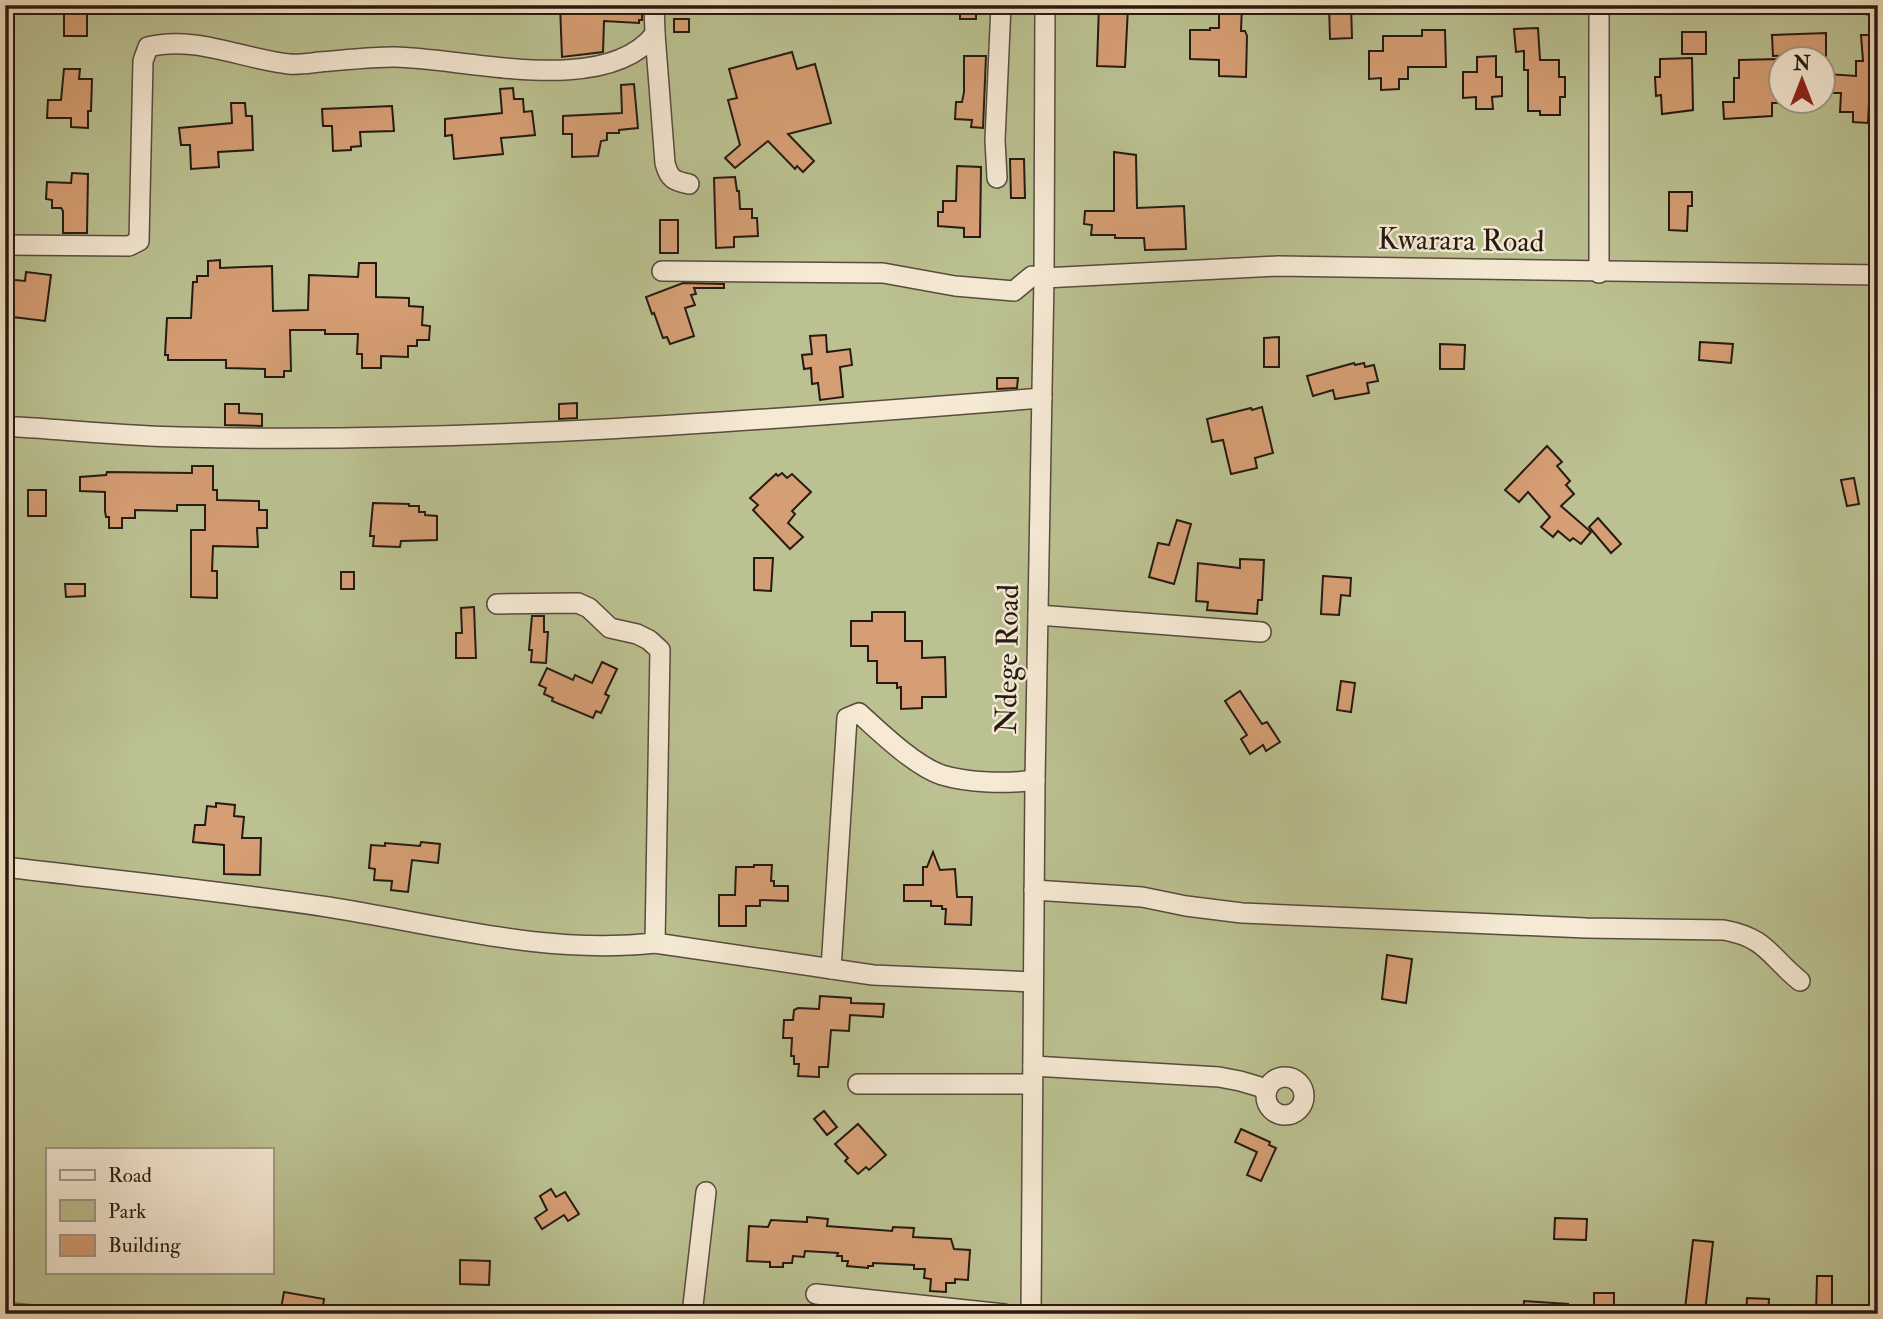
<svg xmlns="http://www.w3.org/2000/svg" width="1883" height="1319" viewBox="0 0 1883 1319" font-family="'IM FELL Double Pica',serif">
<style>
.green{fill:#bbc191;stroke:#706e52;stroke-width:2;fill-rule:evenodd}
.building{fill:#d69e74;stroke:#261a13;stroke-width:2}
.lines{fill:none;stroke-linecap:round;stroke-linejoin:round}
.minor-casing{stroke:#594b3e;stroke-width:22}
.minor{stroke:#f6ead5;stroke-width:19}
.labels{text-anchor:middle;stroke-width:5;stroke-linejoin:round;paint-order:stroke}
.street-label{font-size:30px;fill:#261a13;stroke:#f6ead5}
</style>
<rect width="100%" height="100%" fill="#f1dfbe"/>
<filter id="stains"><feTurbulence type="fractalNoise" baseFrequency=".00286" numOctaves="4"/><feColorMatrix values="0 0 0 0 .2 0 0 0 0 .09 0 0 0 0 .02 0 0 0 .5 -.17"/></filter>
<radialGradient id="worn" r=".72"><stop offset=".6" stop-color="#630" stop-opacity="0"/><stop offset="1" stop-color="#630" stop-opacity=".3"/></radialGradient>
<path class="green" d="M5,5H1878V1314H115L5,1302ZM1782,60H1824V102H1782ZM47,1149H271V1272H47Z"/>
<g class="building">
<rect x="64" y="5" width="23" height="31"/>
<path d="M560,5H642V20H639V23L604,21L603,52L562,57Z"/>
<rect x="960" y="5" width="16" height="14"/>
<path d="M1099,5L1128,7L1125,67L1097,66Z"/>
<path d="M1219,5H1242L1241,31H1245L1247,36L1246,77L1219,76V60L1190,59V30H1210V28H1219Z"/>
<path d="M1329,5H1351L1352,38L1330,39Z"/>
<rect x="674" y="19" width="15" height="13"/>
<path d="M1538,28L1540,60H1559V77H1565V97H1560V115H1540V111H1528V70H1524V51L1516,52L1514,29Z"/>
<path d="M1422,30H1445L1446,67H1408V79H1399V89L1381,90V78L1369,79V51H1383V36H1422Z"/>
<rect x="1682" y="32" width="24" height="22"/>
<path d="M1826,33V60H1806V55L1773,56L1772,35Z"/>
<path d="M1861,35H1876V85H1878V103H1869L1868,123L1853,122V112H1840L1841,93H1828V74L1856,76V61H1863Z"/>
<path d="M792,52L797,69L815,64L831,123L788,134L814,161L803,172L797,166L795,169L768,141L735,168L725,158L740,145L728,100L737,98L729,69Z"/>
<path d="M964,56H986L983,128L971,127L972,120L955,119L956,102H962L964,92Z"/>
<path d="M1496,56V77H1502V96L1492,97L1493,109H1476V97L1463,98V72H1477V57Z"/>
<path d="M1692,58L1693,110L1662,114L1661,95L1656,96L1655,77H1660V59Z"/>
<path d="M1778,59L1779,103H1772V116L1724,119L1723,102H1734V78H1739V60Z"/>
<path d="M64,69H80L79,79H92L91,111H88V128L71,127V118H47L48,100H61Z"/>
<path d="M634,84L638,128L619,130V133H607V140L601,141L598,156L572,157V134H563V116L622,113L621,85Z"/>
<path d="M513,88L514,99H523L524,112L532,111L535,135L501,138L503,154L454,159L452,135L445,136V119L502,113L500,89Z"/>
<path d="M231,103H245L246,116H252L253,150L218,152L219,167L191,169L190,145H181L179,128L232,123Z"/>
<path d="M392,106L394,131L360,132L361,146L351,147V150L333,151L332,126H323L322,109Z"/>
<path d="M1114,152L1136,155L1137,208L1184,206L1186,249L1145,250L1144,238H1115V235H1091L1092,225L1084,224L1085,211H1114Z"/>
<path d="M1010,159H1024L1025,198H1011Z"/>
<path d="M957,166L981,167L980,237H964V228L938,226V212H943V201H956Z"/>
<path d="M72,173L88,174L87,233H63V211L61,208H52V200L46,199L47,182L71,183Z"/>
<path d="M735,177L737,191H739L740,209H752V218H757L758,236L734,237V247L716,248L714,178Z"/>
<path d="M1669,192H1692V206H1688L1687,231L1669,230Z"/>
<rect x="660" y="220" width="18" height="33"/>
<path d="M220,260V268L272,266L273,311L308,310L309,275L358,277L359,263H376V297L409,298V306L423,307L422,325L430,326L429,340H417V346H408V357L381,356V368H362V354H357L358,334H325V330H290L291,371H284V377H265V369L226,368V360H168V355H165L167,318H191L193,282H197V276H208V261Z"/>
<path d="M26,272L51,275L45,321L5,316V279L25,281Z"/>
<path d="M683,283L724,284V288H694L696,294L691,295L695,305L685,308L694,336L670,344L667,337L663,338L654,313L652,314L646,297Z"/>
<path d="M826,335L827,352L850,349L852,365L840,367L843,397L820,400L818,383L812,384L811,368L804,369L802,355L812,354L810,336Z"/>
<path d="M1279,337V367H1264V338Z"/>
<path d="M1700,342L1733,344L1731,363L1699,360Z"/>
<path d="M1440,344L1465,345L1464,369H1440Z"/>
<path d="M1354,363L1355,365L1364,363L1365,367L1374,365L1378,381L1367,383L1369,393L1335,399L1333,390L1313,396L1307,376Z"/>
<path d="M997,378H1018L1017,388L997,389Z"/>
<path d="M577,403V418L559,419V404Z"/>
<path d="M225,404H239V413L262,414V426L225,425Z"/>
<path d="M1262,407L1273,453L1255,458L1257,468L1231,474L1223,440L1212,442L1207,419L1251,408L1252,410Z"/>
<path d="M1547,446L1562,462L1557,466L1570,481L1566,485L1574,494L1561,506L1591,532L1581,544L1573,538L1570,541L1558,531L1553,537L1541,527L1550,517L1528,492L1519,502L1505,490Z"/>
<path d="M192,466H213V490H217V500L259,501V510H267V528H257L258,547L213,546L212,571H217V598L191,597V530H205V505H177V511L135,510V518H122V528H109V517H106L105,511V492L80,491V477L106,475L107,472L192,473Z"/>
<path d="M782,473L787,478L792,474L811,492L792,511L795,514L788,523L803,537L790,549L753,510L758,505L750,498L776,474L778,476Z"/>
<path d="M1854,478L1859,504L1847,506L1841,480Z"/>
<rect x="28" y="490" width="18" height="26"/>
<path d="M373,503L409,504V506H419V512H425V515L437,516V540L401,541L400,547L373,546L374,536H370Z"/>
<path d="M1598,518L1621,544L1611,553L1589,527Z"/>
<path d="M1177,520L1191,524L1174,584L1149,577L1158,543L1169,545Z"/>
<path d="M754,558H773L771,591L754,590Z"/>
<path d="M1240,559L1264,560L1262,600H1258L1257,614L1207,610L1208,602L1196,601L1198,563L1240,568Z"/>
<rect x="341" y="572" width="13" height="17"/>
<path d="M1323,576L1351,578L1350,596L1341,595L1339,615L1321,614Z"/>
<path d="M65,584H85V596L66,597Z"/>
<path d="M474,607L476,658H456V633H462L461,608Z"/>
<path d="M872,612H905V641H922V658L945,657L946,697H922V708L901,709V687L897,688V683H877V661H868V646H851V621H872Z"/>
<path d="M532,616H544V632H548L546,663L531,662L532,650H529Z"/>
<path d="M602,662L617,669L605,694L609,696L601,713L596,711L593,718L552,701L553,698L544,694L546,688L539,685L547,668L573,680L575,675L592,683Z"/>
<path d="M1341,681L1355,683L1351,712L1337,710Z"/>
<path d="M1240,691L1262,724L1267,722L1280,742L1266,751L1263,745L1250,754L1241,739L1247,735L1225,701Z"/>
<path d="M216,803L235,805L234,816L244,817L242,838H261L260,875L224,874V845L193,842L195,825H205L207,806L216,807Z"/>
<path d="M421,842L440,844L438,863L412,860L408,892L391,890L392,881L374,880L375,869L369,868L371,845L385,846V843L420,846Z"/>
<path d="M933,852L940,870L955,869L957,897H972L971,925L945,924L946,909H942V906H931V901H904V885H923V867H927Z"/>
<path d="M754,865H772L771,881H774V886H788V901L760,900V906H746V926H719V895H735L736,867H754Z"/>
<path d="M1387,955L1412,959L1406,1003L1382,999Z"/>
<path d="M820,996L851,998V1003L884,1004L883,1017L850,1015L849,1031L831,1030L828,1067H819V1077L798,1076L799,1064H794V1056H791L792,1038H783L784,1020H793L794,1010L798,1008L819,1009Z"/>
<path d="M824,1111L837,1127L827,1135L814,1119Z"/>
<path d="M858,1124L886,1155L869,1170L866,1167L858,1174L845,1161L848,1158L835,1144Z"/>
<path d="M1241,1129L1270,1142L1269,1145L1276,1148L1261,1181L1247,1175L1257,1152L1235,1142Z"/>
<path d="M551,1189L556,1197L565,1192L579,1214L568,1221L564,1215L542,1229L535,1218L547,1210L540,1196Z"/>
<path d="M807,1217L828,1219L827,1226L892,1231L893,1227L914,1228L913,1237L951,1239L954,1249L970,1250L968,1280L955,1279V1283H946V1292L930,1291L931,1279L924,1278L925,1269H914V1265L873,1263V1266H868V1268L847,1266L848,1261H842V1256H837L838,1253L805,1251L804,1257L793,1256L792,1263H783V1267H770V1262L747,1261L749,1226L768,1227L771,1220L807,1222Z"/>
<path d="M1555,1218L1587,1219L1586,1240L1554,1239Z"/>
<path d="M1693,1240L1713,1242L1705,1312L1685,1309Z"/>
<path d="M460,1260L490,1261L489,1285L460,1284Z"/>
<path d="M1817,1276H1832V1314H1816Z"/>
<path d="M284,1292L324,1299L322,1314H280Z"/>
<rect x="1594" y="1293" width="20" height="21"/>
<path d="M1747,1298L1769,1299L1768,1314H1746Z"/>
<path d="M1524,1301L1568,1304L1567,1314H1523Z"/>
</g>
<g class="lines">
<defs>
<g id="minor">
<path d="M1599,5V273"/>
<path d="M1870,5H1871"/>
<path d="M655,34L665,163C669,179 674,181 689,184"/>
<path d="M997,178L995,140L1001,5"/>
<path d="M5,245L129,246L139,241L143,61L148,47C194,35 243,59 289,64C299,65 310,63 320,62C345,60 370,57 395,57C465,58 605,98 655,34L654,5"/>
<path d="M662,271L883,273L955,286L1014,291L1032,276L1044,278L1278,266L1878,275"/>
<path d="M17,427C71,430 126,436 180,437C468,444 755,421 1042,398"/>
<path d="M1038,615L1261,632"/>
<path d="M5,867C113,880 221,891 328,907C437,924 543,955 655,943L660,650L649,640L637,634L610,628L589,608L578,603L497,604"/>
<path d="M1034,890L1142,897L1186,906L1242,913L1586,928L1724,930C1767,938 1769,956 1800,981"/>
<path d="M655,943L873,975L1033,982"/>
<path d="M831,969L847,718L859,713C881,733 915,766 942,775C968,783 1008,784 1035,780"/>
<path d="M1033,1066L1219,1077L1240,1081L1267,1089"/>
<circle cx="1285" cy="1096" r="19"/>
<path d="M858,1084H1032"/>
<path d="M816,1294L1004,1314"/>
<path d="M692,1314L706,1192"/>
<path d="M1031,1314L1035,780L1044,278L1045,5"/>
</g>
</defs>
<use href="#minor" class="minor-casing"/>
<use href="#minor" class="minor"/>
</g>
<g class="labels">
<g class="street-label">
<text transform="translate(1461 240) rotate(1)" y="10">Kwarara Road</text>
<text transform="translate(1007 659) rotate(-89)" y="10">Ndege Road</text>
</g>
</g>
<rect width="1883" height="1319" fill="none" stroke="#f1dfbe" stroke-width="28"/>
<rect x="7" y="7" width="1869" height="1305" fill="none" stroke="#261a13" stroke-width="3.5"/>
<rect x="14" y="14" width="1855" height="1291" fill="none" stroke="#261a13" stroke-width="2"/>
<rect x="46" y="1148" width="228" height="126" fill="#f6ead5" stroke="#a39787" stroke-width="2"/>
<rect x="60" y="1170" width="35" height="10" fill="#f6ead5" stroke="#a39787" stroke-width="2"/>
<text x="108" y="1182" font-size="21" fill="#261a13">Road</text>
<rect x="60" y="1200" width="35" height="21" fill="#bbc191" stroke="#a39787" stroke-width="2"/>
<text x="108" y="1218" font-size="21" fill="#261a13">Park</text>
<rect x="60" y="1235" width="35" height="21" fill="#d69e74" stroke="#a39787" stroke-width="2"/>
<text x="108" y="1252" font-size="21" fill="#261a13">Building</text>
<g transform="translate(1802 80)"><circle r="33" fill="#f6ead5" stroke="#a39787" stroke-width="2"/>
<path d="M0-5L12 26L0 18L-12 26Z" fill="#8f2418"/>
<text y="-10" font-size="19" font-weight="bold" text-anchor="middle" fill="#261a13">N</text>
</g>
<rect width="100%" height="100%" filter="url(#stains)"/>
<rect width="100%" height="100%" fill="url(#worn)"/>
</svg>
